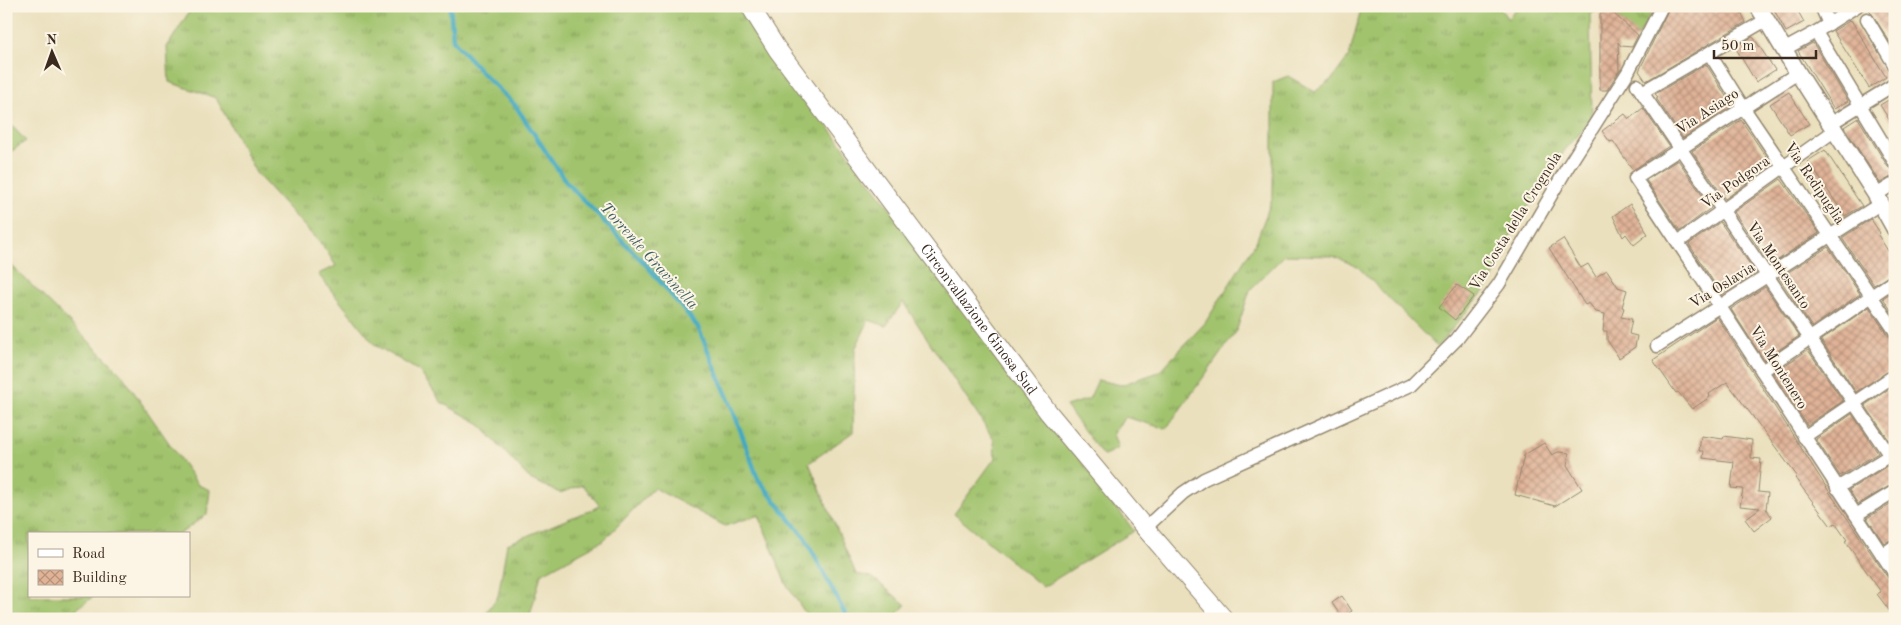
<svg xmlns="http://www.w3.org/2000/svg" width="1901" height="625" viewBox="0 0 1901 625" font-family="'Old Standard TT',serif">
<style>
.grass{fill:url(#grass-tufts);stroke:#6e7646}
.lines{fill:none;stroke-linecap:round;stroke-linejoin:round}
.stream{stroke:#40a9c0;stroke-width:4.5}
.building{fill:url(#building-cross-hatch)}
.minor-casing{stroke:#92856e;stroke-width:15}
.tertiary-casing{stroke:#92856e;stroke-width:19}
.secondary-casing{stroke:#92856e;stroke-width:20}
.minor{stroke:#fff;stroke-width:12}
.tertiary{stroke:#fff;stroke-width:16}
.secondary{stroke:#fff;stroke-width:18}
.labels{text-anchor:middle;stroke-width:4;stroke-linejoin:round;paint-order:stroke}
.street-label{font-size:15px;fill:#3b2a1e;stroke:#fcf5e5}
.water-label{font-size:16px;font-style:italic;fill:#3d5d5f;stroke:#fcf5e5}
</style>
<defs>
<pattern id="grass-tufts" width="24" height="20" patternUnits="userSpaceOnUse" patternTransform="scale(1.25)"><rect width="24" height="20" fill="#a1c36d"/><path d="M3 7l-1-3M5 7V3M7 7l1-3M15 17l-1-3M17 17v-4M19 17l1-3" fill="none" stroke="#849f59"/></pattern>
<pattern id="building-cross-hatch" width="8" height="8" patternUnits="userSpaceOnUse" patternTransform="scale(1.25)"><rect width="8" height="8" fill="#e0b397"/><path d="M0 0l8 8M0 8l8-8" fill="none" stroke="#b7927b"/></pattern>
</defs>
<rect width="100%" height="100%" fill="#fcf5e5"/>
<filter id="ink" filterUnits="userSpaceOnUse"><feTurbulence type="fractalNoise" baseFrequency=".02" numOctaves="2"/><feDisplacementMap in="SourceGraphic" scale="10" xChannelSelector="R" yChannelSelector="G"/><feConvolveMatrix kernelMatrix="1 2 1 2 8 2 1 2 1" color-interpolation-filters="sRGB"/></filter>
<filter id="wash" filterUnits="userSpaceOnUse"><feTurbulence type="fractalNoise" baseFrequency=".0096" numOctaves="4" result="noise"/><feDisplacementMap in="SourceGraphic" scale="20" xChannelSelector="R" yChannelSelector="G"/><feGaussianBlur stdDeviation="1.12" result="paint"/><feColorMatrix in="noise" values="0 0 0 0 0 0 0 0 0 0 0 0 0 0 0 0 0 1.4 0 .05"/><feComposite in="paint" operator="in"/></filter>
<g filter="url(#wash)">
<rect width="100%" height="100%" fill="#eae0bd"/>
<g class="grass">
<path d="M190,6H743L774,55L1134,531L1043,587L954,514L995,458L994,440L903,302L886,326L869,320L855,349L853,432L809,463L856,574L872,577L906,605L892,619H809L785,582L759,515L725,526L654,488L604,540L541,574L529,619H482L498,596L507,544L600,506L583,485L560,493L530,479L477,422L442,403L419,371L375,345L318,274L336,266L326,250L256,173L216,98L169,82L167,47L189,12Z"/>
<path d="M1362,6H1498L1508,19L1517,6H1655L1638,37L1606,7L1590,14L1592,120L1565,150L1514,228L1490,284L1437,347L1358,267L1333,256L1285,255L1250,290L1236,332L1166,429L1125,417L1113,434L1118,448L1103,456L1066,406L1089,399L1098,380L1121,385L1159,372L1205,323L1256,242L1273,196V82L1288,76L1315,92L1333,78L1349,56Z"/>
<path d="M11,125L26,141L6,155V130Z"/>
<path d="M6,230L11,234L9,263L120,372L198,485L210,490L207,514L180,534H29V596H94L63,619H6Z"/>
</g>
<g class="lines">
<path class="stream" d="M450,6L453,40L484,75L515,105L566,182L648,267L698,327L733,410L758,479L805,538L848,619"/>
</g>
<g id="blocks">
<g class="building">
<path d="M1670,6H1738L1746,22L1646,81L1639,71Z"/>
<path d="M1772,6H1795L1804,22L1786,32Z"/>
<path d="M1867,6H1890L1895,13V50Z"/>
<path d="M1606,7L1638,35L1632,47L1621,46L1618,42L1619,71L1607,90H1600V14Z"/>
<path d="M1851,20L1886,77L1869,88L1833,31Z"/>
<path d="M1752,37L1754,38L1775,70L1756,82L1735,47Z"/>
<path d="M1813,43L1848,101L1834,109L1798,51Z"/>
<path d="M1706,64L1732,106L1683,138L1656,98L1658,97L1655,94Z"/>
<path d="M1789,92L1809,124L1790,135L1770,104Z"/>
<path d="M1895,96V129L1880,105Z"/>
<path d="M1643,108L1669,146L1633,170L1613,141L1610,142L1602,131L1625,114L1629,119Z"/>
<path d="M1858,118L1888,167L1895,171V175L1880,183L1844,127Z"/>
<path d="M1741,120L1772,165L1725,199L1692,151Z"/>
<path d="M1825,150L1862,206L1845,216L1808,161Z"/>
<path d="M1678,160L1711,208L1680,231L1646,180Z"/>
<path d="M1781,179L1819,233L1770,265L1734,212Z"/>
<path d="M1630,204L1645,227L1644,228L1648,234L1634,245L1626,234L1623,237L1613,216Z"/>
<path d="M1871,219L1880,233L1878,235L1895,262V272L1874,285L1842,238Z"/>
<path d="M1720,222L1756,273L1722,295L1689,244Z"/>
<path d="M1563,239L1581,268L1588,264L1596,277L1607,270L1618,287L1627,290L1622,307L1624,308L1621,317L1632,319L1629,334L1637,336L1635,347L1619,358L1607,340V331H1603L1605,314L1596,312L1589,303L1585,305L1549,248Z"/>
<path d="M1828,247L1860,294L1812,327L1779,278Z"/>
<path d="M1457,285L1474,296L1455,320L1439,307Z"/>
<path d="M1765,287L1799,336L1764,360L1731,309Z"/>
<path d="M1895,290V316L1883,298Z"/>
<path d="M1869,307L1888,336L1895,339V367L1856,392L1821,340Z"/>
<path d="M1717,317L1830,493L1888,578L1895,582V618L1877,594L1881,592L1845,541L1847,540L1835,523L1831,526L1795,478L1797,476L1727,382L1709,394L1710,397L1692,409L1678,392L1676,393L1653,360Z"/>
<path d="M1808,350L1843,401L1807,425L1773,373Z"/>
<path d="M1895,385V436L1889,440L1865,405Z"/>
<path d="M1852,414L1878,453L1840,476L1816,439Z"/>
<path d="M1701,436L1723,439L1724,436L1752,440L1751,458L1761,459L1758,492L1768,493L1766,509L1772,517L1754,531L1745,519L1760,508L1740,506L1743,489L1731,488L1734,462L1703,458L1704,451H1699Z"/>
<path d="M1544,443L1552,455L1558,452L1569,453L1567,465L1582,489L1555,506L1515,495L1524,455Z"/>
<path d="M1887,466L1895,475V483L1858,504L1849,490Z"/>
<path d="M1895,501V538L1884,543L1867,518Z"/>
<path d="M1342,596L1352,611L1342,618L1332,603Z"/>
</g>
</g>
</g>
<g filter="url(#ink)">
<use href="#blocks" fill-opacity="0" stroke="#92856e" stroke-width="1"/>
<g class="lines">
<defs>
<g id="minor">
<path d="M1821,6L1829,24"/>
<path d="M1867,19L1895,66"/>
<path d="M1816,32L1895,163"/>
<path d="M1785,49L1816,32L1857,6"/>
<path d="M1709,53L1743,107L1895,331"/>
<path d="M1798,73L1635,178C1723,309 1807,442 1895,574"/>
<path d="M1637,85L1895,463"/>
<path d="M1642,92L1766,20"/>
<path d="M1830,124L1895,84"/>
<path d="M1876,195L1895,183"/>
<path d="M1678,242L1834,131"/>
<path d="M1657,346L1880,204"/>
<path d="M1762,371L1895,280"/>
<path d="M1804,437L1895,375"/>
<path d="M1837,488L1895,452"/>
<path d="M1856,515L1895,491"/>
<path d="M1145,528L1183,493L1204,479L1411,385L1457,339L1499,284L1567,168L1628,72L1662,6"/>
<path d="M1882,555L1895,546"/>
</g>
<path id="tertiary" d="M1758,6L1798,73L1876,195L1895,229"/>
<g id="secondary">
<path id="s1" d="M750,6L777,49L1049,413L1145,528L1224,619"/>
</g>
</defs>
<use href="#minor" class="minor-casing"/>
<use href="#tertiary" class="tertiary-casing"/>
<use href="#secondary" class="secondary-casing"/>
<use href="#minor" class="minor"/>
<use href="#tertiary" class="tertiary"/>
<use href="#secondary" class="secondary"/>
</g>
</g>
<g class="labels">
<g class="street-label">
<text transform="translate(1707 111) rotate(-33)" y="5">Via Asiago</text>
<text transform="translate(1735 182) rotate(-35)" y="5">Via Podgora</text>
<text transform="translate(1815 183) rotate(56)" y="5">Via Redipuglia</text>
<text transform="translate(1515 221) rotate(-58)" y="5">Via Costa della Crognola</text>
<text transform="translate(1779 265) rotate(56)" y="5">Via Montesanto</text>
<text transform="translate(1722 285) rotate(-32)" y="5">Via Oslavia</text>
<text dy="5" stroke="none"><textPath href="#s1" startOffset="388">Circonvallazione Ginosa Sud</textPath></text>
<text transform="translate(1779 367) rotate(58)" y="5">Via Montenero</text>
</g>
<g class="water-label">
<text transform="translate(650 255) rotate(48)" y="6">Torrente Gravinella</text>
</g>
</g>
<rect width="1901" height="625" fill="none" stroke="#fcf5e5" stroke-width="25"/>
<rect x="28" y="532" width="162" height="65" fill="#fcf5e5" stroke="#afa495"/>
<rect x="38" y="549" width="25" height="8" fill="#ffffff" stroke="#afa495"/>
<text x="72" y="558" font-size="15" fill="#3b2a1e">Road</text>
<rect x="38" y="570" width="25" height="15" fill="url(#building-cross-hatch)" stroke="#afa495"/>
<text x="72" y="582" font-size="15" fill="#3b2a1e">Building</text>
<g transform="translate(52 52) rotate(358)" stroke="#fcf5e5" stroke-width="4" paint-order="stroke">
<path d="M0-4L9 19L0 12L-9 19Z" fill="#3b2a1e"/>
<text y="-8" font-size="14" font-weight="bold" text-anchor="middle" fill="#3b2a1e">N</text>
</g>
<path d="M1714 50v8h102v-8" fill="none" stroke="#3b2a1e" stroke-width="2.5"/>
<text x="1721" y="50" font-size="15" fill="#3b2a1e" stroke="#fcf5e5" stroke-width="4" paint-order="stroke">50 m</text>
</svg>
